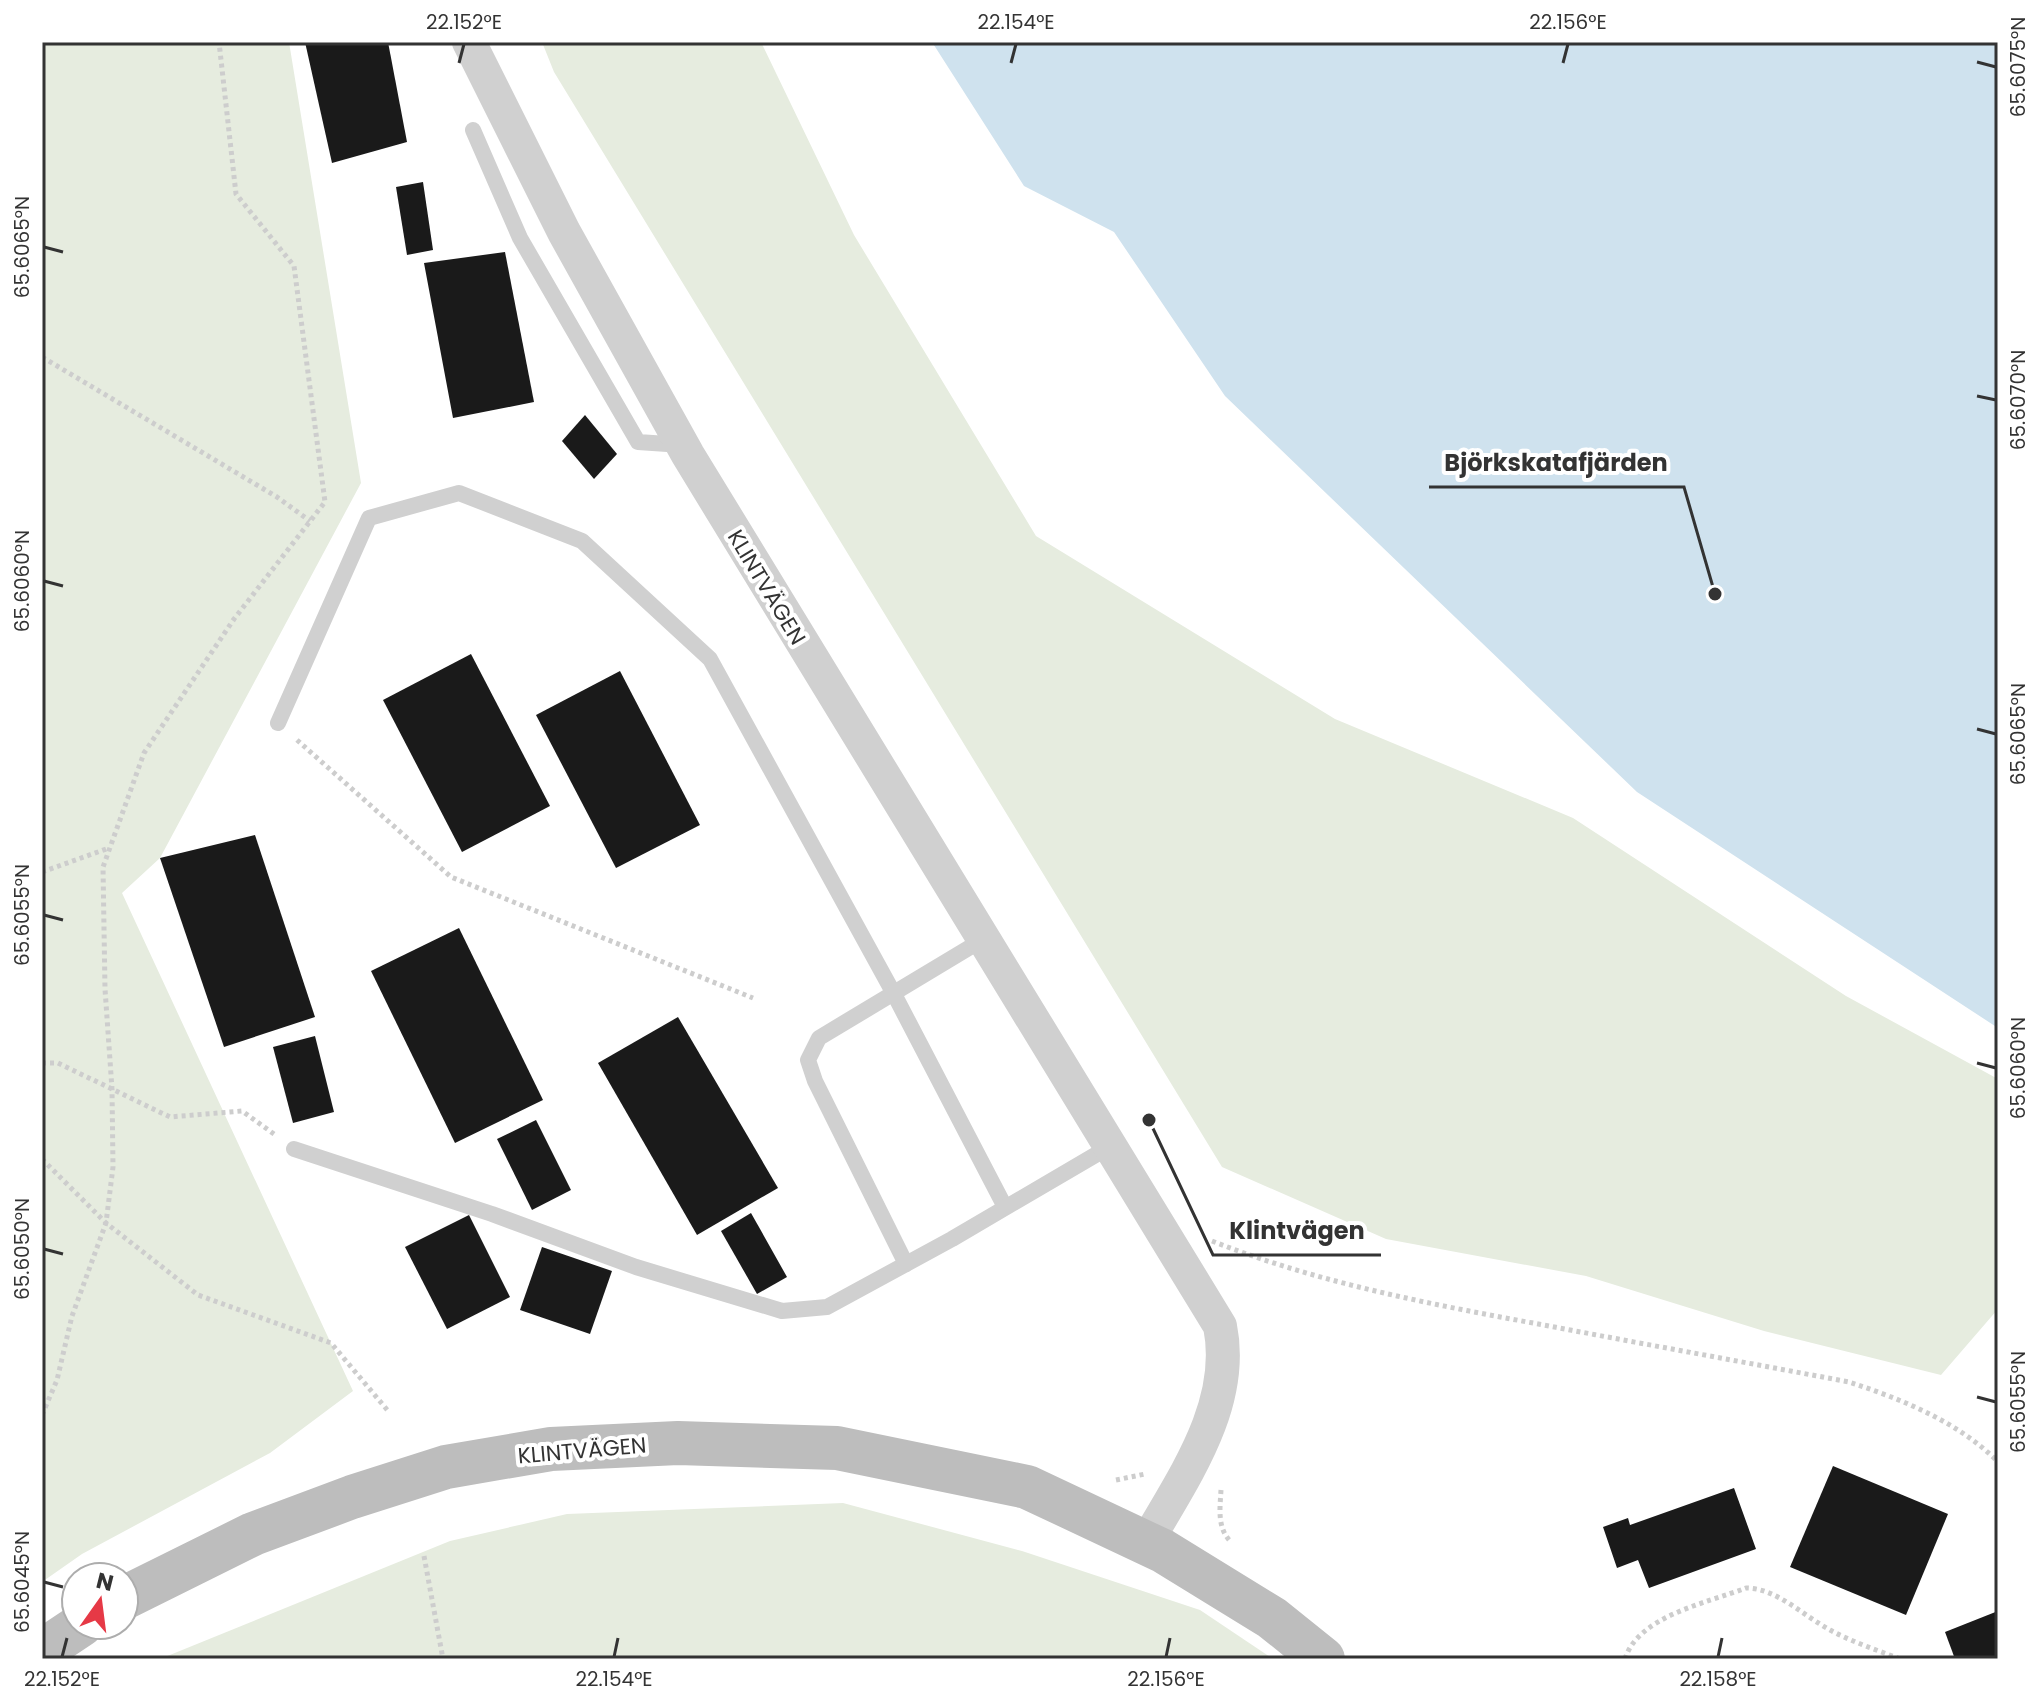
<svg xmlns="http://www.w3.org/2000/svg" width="2040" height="1701" viewBox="0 0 2040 1701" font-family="Poppins,sans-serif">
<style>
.green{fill:#e6ecdf}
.water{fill:#cfe2ee}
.building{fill:#1a1a1a}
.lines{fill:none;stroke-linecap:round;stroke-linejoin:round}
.path{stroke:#cdcdcd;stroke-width:5;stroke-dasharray:4 4;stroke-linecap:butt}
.lane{stroke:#d0d0d0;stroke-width:16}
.street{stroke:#d0d0d0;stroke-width:34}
.secondary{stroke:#bdbdbd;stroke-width:44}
.ticks{fill:none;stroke:#333;stroke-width:3}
.labels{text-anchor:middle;stroke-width:8;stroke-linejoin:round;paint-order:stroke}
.street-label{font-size:22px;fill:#333;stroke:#fff}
.leader{fill:none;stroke:#333;stroke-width:3}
.callout-dot{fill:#333;stroke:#fff;stroke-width:3}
.callout-label{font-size:24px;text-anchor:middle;font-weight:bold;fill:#333;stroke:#fff;stroke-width:8;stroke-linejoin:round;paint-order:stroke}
.neatline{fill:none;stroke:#333;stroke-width:3}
.ticks-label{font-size:20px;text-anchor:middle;fill:#333}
</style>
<rect width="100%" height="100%" fill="#fff"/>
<g class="green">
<path d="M42,42H289L361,483L160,858L122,893L353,1391L270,1453L82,1554L42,1582Z"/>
<path d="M542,42H761L854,235L1036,536L1335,719L1573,818L1846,996L1998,1079V1309L1941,1375L1764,1331L1586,1276L1386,1239L1222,1167L554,72Z"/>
<path d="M843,1503L1022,1551L1200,1610L1273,1659H160L450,1541L567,1514Z"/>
</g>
<path class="water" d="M932,42H1998V1028L1637,792L1225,396L1114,232L1024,186Z"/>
<g class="building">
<path d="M305,42H388L407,142L332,163Z"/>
<path d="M423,182L433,250L407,255L396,187Z"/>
<path d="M505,252L534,402L453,418L424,263Z"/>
<path d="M585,415L617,454L594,479L562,441Z"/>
<path d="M471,654L550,806L462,852L383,700Z"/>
<path d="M620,671L700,825L616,868L536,715Z"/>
<path d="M255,835L315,1017L224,1047L160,858Z"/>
<path d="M459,928L543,1100L455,1143L371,971Z"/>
<path d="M678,1017L778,1188L697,1235L598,1063Z"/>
<path d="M315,1036L334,1112L293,1123L273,1047Z"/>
<path d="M536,1120L571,1190L532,1210L497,1139Z"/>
<path d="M751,1213L787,1277L757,1294L721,1231Z"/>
<path d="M469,1215L510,1297L447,1329L405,1247Z"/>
<path d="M542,1247L612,1271L590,1334L520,1310Z"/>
<path d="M1833,1466L1948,1514L1906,1615L1790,1567Z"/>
<path d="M1734,1488L1756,1549L1649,1588L1638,1560L1617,1568L1603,1527L1628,1518L1630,1525Z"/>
<path d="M1998,1611V1659H1955L1945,1632Z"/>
</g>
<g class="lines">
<g class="path">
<path d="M42,357L277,497L310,521"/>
<path d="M297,740L451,877L753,998"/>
<path d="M42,872L109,848"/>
<path d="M42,1063H58L170,1117L242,1111L274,1134"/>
<path d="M42,1159L106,1223L198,1295L331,1343L389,1412"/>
<path d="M1212,1241C1321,1284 1435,1305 1549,1326C1649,1345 1749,1363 1849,1382C1901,1399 1959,1422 1998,1462"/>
<path d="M42,1415L57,1380L72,1316L106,1223L113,1167L112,1089L105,989L103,867L144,753L234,619L325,502L294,266L236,194L219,42"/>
<path d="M1116,1480L1145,1474"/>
<path d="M1221,1490C1220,1508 1217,1527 1230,1541"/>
<path d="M424,1556L443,1659"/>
<path d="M1625,1659C1638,1616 1707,1603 1746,1588C1776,1588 1804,1616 1830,1630C1852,1642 1877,1650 1900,1659"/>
</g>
<g class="lane">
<path d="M473,130L520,238L638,442L682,445"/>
<path d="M278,723L369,518L459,493L582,541L710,659L894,994L1005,1207"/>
<path d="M294,1149L492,1214L636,1267L782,1311L827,1307L952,1239L1109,1147"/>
<path d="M906,1264L815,1081L808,1060L819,1038L982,940"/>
</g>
<path class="street" d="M469,42L564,232L688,455L1220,1326C1236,1405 1183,1478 1146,1543"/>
<g class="secondary">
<path d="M124,1598L253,1534L352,1497L446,1467L551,1449L678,1443L837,1448L1027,1487L1163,1551L1272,1618L1323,1659"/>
<path d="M42,1651L81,1625"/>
</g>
</g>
<path class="ticks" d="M1977,62L1996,67M459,63L464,44M1011,63L1016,44M1563,63L1568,44M44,247L63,252M1977,396L1996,400M44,581L63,586M1977,729L1996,734M44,915L63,920M1977,1063L1996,1068M44,1249L63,1254M1977,1397L1996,1402M44,1582L63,1587M62,1657L67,1638M614,1657L618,1638M1166,1657L1170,1638M1718,1657L1722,1638"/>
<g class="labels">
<g class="street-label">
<text transform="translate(767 587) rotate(59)" y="8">KLINTVÄGEN</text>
<text transform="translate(582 1450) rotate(-5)" y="8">KLINTVÄGEN</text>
</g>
</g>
<path class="leader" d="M1715 594L1684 487H1429M1149 1120L1213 1255H1381"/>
<g class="callout-dot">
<circle cx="1715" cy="594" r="8"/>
<circle cx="1149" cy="1120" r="8"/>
</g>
<g class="callout-label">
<text x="1556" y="471">Björkskatafjärden</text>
<text x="1297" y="1239">Klintvägen</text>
</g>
<rect width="2040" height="1701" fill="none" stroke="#ffffff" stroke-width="88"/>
<g transform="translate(100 1601) rotate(14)"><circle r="38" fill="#ffffff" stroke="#adadad" stroke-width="2"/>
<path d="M0-6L14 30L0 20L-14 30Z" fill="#e63946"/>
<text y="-12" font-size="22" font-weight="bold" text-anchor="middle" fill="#333333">N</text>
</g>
<rect x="44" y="44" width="1952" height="1613" class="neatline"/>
<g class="ticks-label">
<text x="464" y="29">22.152°E</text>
<text x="1016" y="29">22.154°E</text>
<text x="1568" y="29">22.156°E</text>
<text transform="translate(2018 67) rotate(-90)" y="7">65.6075°N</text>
<text transform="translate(22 247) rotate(-90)" y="7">65.6065°N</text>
<text transform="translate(2018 400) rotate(-90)" y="7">65.6070°N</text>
<text transform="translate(22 581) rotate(-90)" y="7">65.6060°N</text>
<text transform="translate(2018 734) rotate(-90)" y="7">65.6065°N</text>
<text transform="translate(22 915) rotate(-90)" y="7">65.6055°N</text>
<text transform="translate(2018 1068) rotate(-90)" y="7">65.6060°N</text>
<text transform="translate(22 1249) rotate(-90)" y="7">65.6050°N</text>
<text transform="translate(2018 1402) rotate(-90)" y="7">65.6055°N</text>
<text transform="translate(22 1582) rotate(-90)" y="7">65.6045°N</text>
<text x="62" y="1686">22.152°E</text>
<text x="614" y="1686">22.154°E</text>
<text x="1166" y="1686">22.156°E</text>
<text x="1718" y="1686">22.158°E</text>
</g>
</svg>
